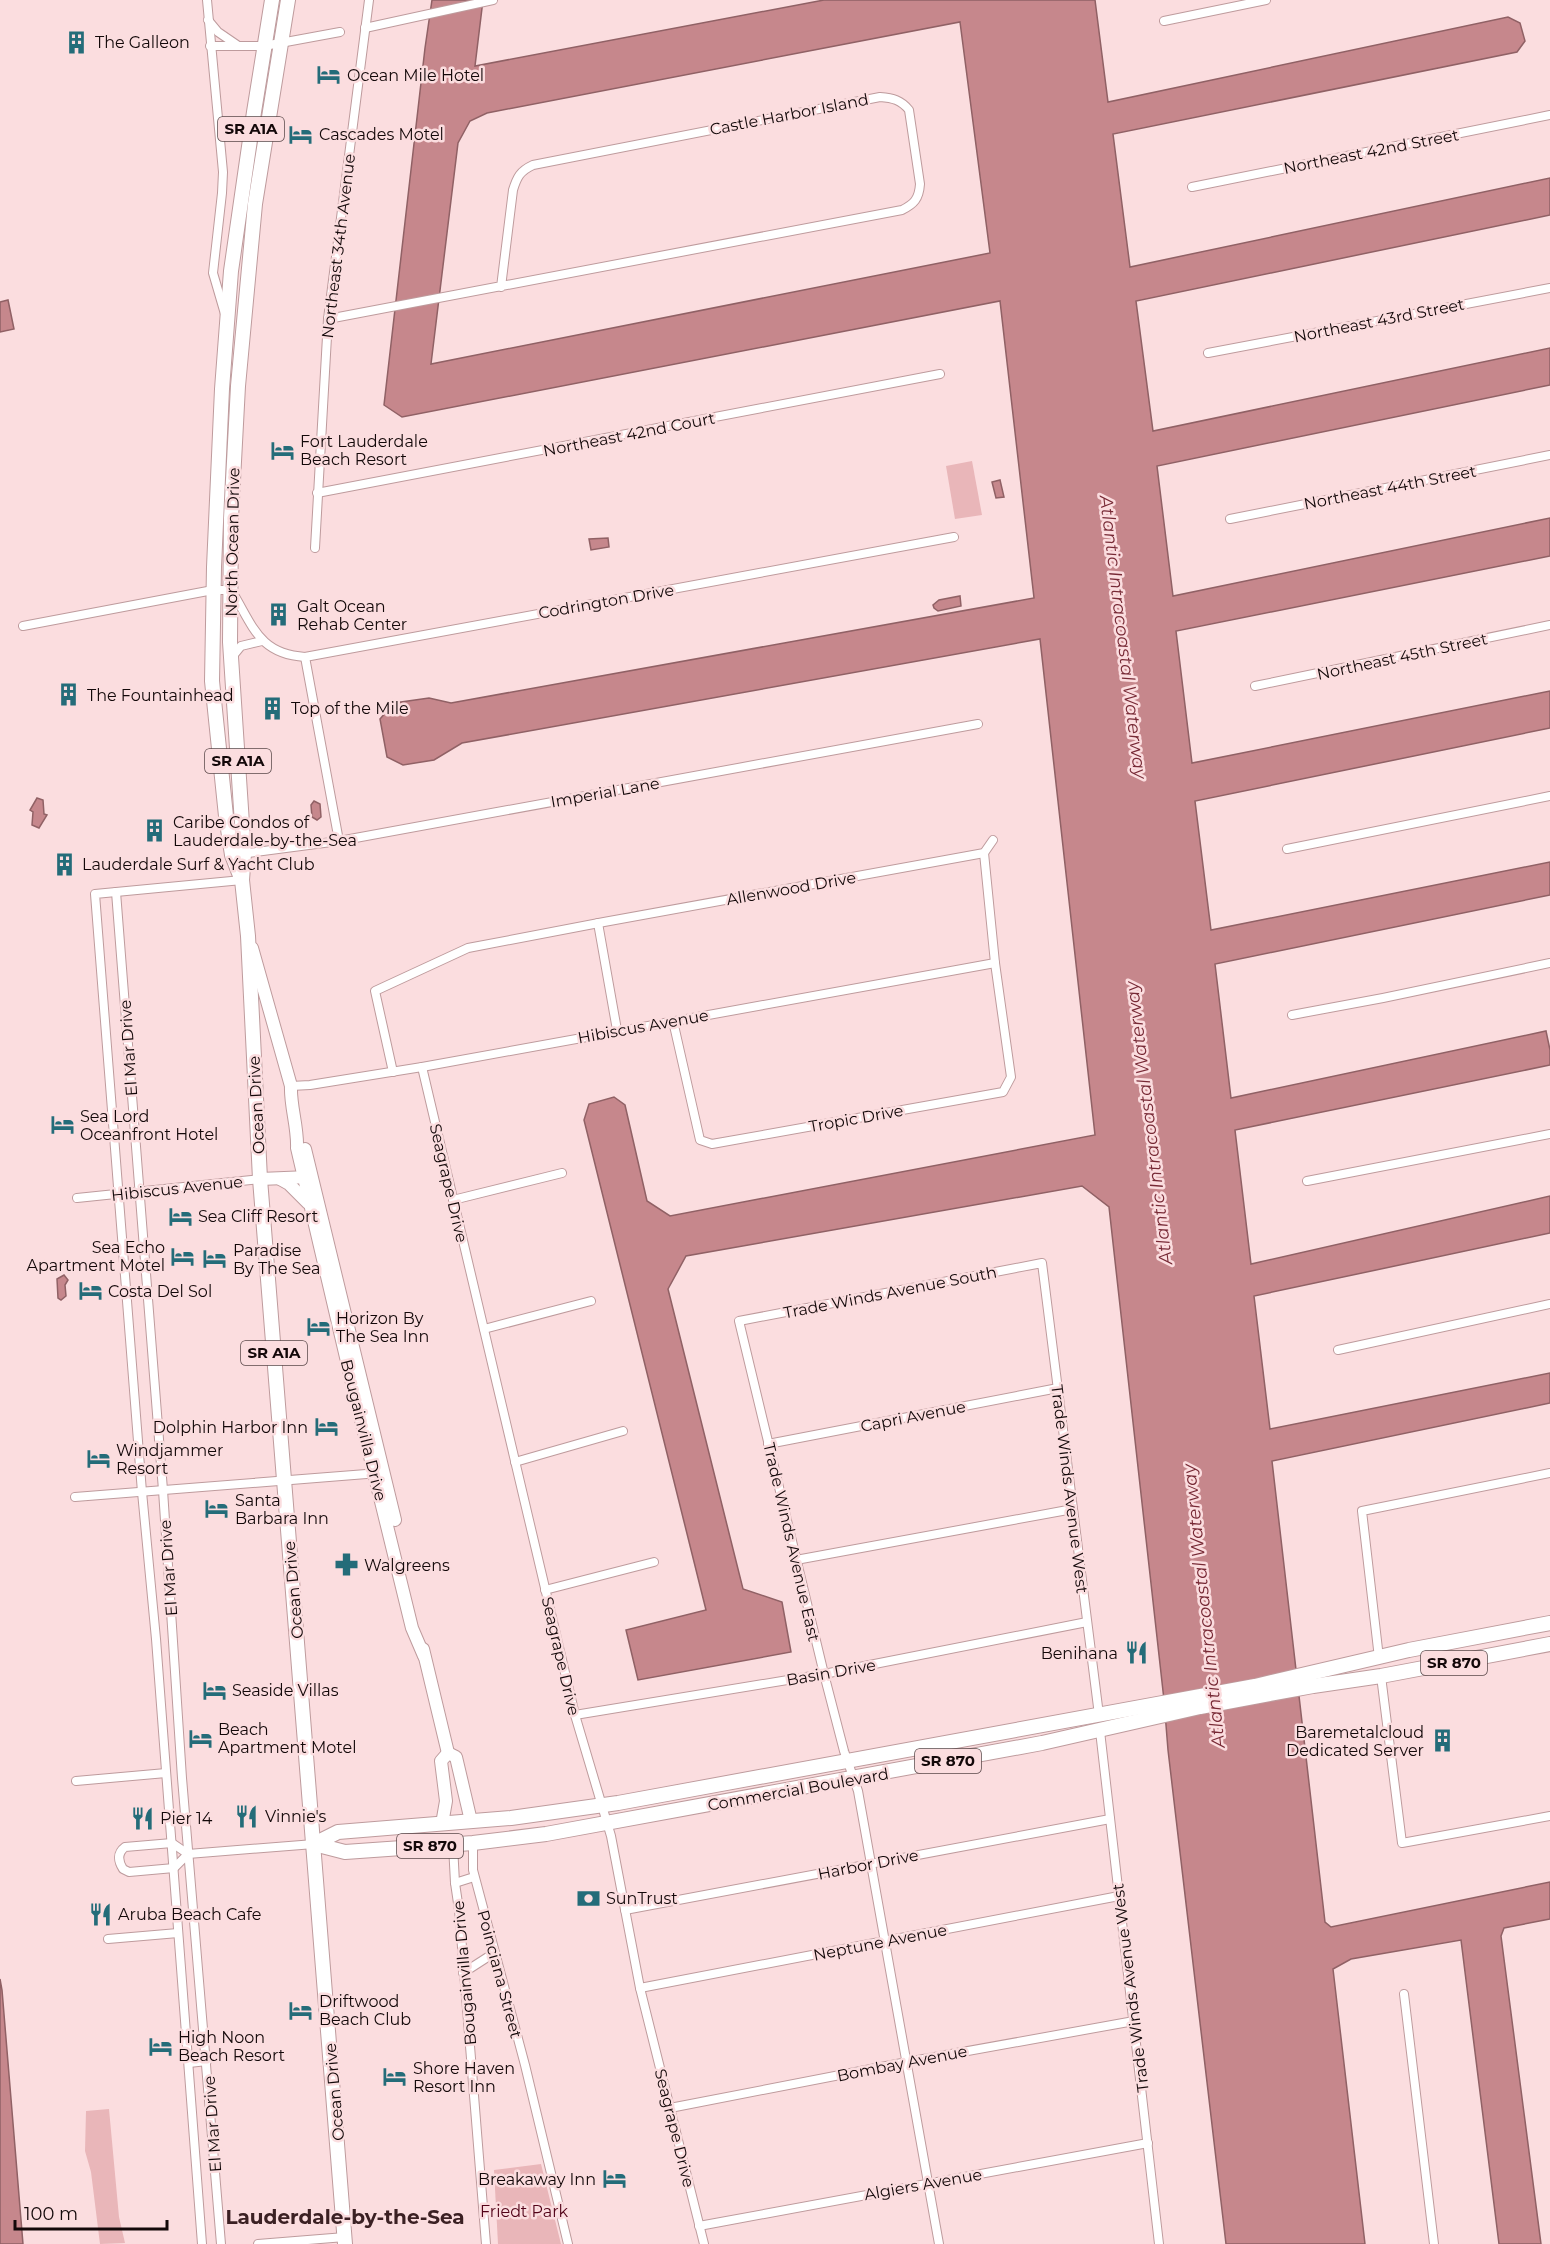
<svg xmlns="http://www.w3.org/2000/svg" width="1550" height="2244" viewBox="0 0 1550 2244" font-family="Montserrat,sans-serif">
<style>
.green{fill:#e9b6b9}
.water{fill:#c6878c;stroke:#906165;stroke-width:1.5;fill-rule:evenodd}
.lines{fill:none;stroke-linecap:round;stroke-linejoin:round}
.street-casing{stroke:#be9b9d;stroke-width:10}
.secondary-casing{stroke:#be9b9d;stroke-width:14}
.primary-casing{stroke:#be9b9d;stroke-width:16}
.street{stroke:#fff;stroke-width:8}
.secondary{stroke:#fff;stroke-width:12}
.primary{stroke:#fff;stroke-width:14}
.labels{text-anchor:middle;stroke-width:5;stroke-linejoin:round;paint-order:stroke}
.shield{fill:#fbdddf;stroke:#594849;stroke-width:1.5}
.shield-label{font-size:15px;font-weight:bold;fill:#130809}
.poi-label{font-size:16px;fill:#130809;stroke:#fbdddf;text-anchor:start}
.street-label{font-size:16px;fill:#130809;stroke:#fbdddf}
.park-label{font-size:16px;fill:#520318;stroke:#fbdddf}
.water-label{font-size:18px;font-style:italic;fill:#772935;stroke:#fbdddf}
.quarter-label{font-size:20px;font-weight:bold;fill:#3b2023;stroke:#fbdddf}
</style>
<rect width="100%" height="100%" fill="#fbdddf"/>
<g class="green">
<path d="M972,461L982,515L955,519L946,466Z"/>
<path d="M109,2109L119,2217L125,2243L100,2244L91,2172L85,2151L86,2111Z"/>
<path d="M541,2164L561,2244H498L494,2170Z"/>
</g>
<g class="water">
<path d="M432,0H483L475,66L824,0H1095L1108,102L1508,17L1520,23L1525,41L1517,52L1113,134L1130,267L1550,178V215L1136,301L1153,431L1550,348V385L1157,466L1173,596L1550,518V556L1176,631L1192,763L1550,691V728L1195,801L1211,930L1550,862V895L1215,964L1231,1098L1546,1031L1550,1050V1065L1235,1130L1251,1264L1550,1196V1233L1254,1296L1270,1429L1550,1373V1403L1272,1461L1325,1922L1331,1927L1550,1882V1919L1504,1928L1501,1936L1541,2244H1499L1461,1940L1351,1959L1333,1969L1365,2244H1226L1168,1750L1164,1700L1109,1207L1082,1186L686,1256L668,1289L743,1589L782,1602L791,1652L638,1680L626,1630L706,1610L584,1120L589,1104L614,1097L625,1105L647,1201L670,1216L1095,1135L1040,639L462,743L434,760L403,765L387,757L380,719L394,703L429,698L451,703L1034,598L1000,301L402,417L384,405L425,48ZM960,22L990,253L431,364L458,143L470,121L487,113Z"/>
<path d="M8,300L14,329L0,332V302Z"/>
<path d="M1000,480L1004,497L996,498L992,482Z"/>
<path d="M608,538L609,547L591,550L589,539Z"/>
<path d="M960,596L961,606L938,611L934,608L933,605L939,600Z"/>
<path d="M37,798L43,800L44,814L47,815L39,828L32,825L33,812L30,810Z"/>
<path d="M314,801L320,804L321,817L317,820L312,817L311,805Z"/>
<path d="M64,1275L68,1280L65,1285L66,1296L61,1300L58,1298L57,1279Z"/>
<path d="M0,1979L2,1990L23,2244H0Z"/>
</g>
<g class="lines">
<defs>
<g id="street">
<path d="M207,0L223,172L222,193L213,273L225,314"/>
<path d="M208,20L218,32L237,45"/>
<path d="M1164,21L1266,0"/>
<path d="M365,28L493,0"/>
<path d="M210,46H264L340,32"/>
<path d="M1192,187L1550,115"/>
<path d="M328,319L902,210C914,204 919,199 920,184L909,110C901,100 893,98 880,97L533,165C520,171 517,177 513,190L501,287"/>
<path d="M1208,353L1550,288"/>
<path d="M317,493L940,374"/>
<path d="M1230,519L1550,455"/>
<path d="M315,548L328,319L369,0"/>
<path d="M23,626L213,590H231C253,625 258,654 305,657L954,537"/>
<path d="M232,657L241,646L262,641"/>
<path d="M305,657L339,841"/>
<path d="M1255,686L1550,625"/>
<path d="M1287,849L1550,796"/>
<path d="M241,854L339,841L978,724"/>
<path d="M116,892L163,1490L182,1778L221,2244"/>
<path d="M598,923L617,1030"/>
<path d="M1292,1015L1383,998L1550,963"/>
<path d="M673,1021L700,1140L712,1144L1003,1092L1011,1077L995,963L984,853"/>
<path d="M422,1067L575,1715L611,1836L640,1988L704,2244"/>
<path d="M393,1072L375,991L468,948L604,922L984,853L993,840"/>
<path d="M291,1086L310,1085L422,1067L995,963"/>
<path d="M1307,1181L1550,1134"/>
<path d="M77,1198L260,1179"/>
<path d="M453,1200L562,1173"/>
<path d="M484,1329L591,1301"/>
<path d="M1338,1350L1550,1304"/>
<path d="M768,1444L1058,1388"/>
<path d="M515,1462L623,1431"/>
<path d="M75,1497L379,1473"/>
<path d="M796,1560L1073,1509"/>
<path d="M545,1590L654,1562"/>
<path d="M1379,1658L1362,1511L1550,1473"/>
<path d="M1381,1676L1402,1843L1550,1816"/>
<path d="M575,1715L824,1674L1087,1622"/>
<path d="M1100,1731L1159,2244"/>
<path d="M76,1781L166,1773"/>
<path d="M473,1843V1870L525,2065L568,2244"/>
<path d="M453,1845L455,1883L459,1910L486,2244"/>
<path d="M188,1854L174,1868L129,1872L123,1869C118,1861 117,1853 125,1847L172,1843L188,1854L314,1844"/>
<path d="M455,1883L474,1877"/>
<path d="M625,1910L1110,1819"/>
<path d="M108,1939L178,1933"/>
<path d="M463,1973L494,1953"/>
<path d="M640,1988L1119,1896"/>
<path d="M1404,1994L1434,2244"/>
<path d="M189,2063L207,2061"/>
<path d="M670,2108L907,2062L1134,2021"/>
<path d="M699,2226L1148,2143"/>
<path d="M202,2244L156,1639L142,1492L95,894L242,880"/>
<path d="M258,2244L345,2237"/>
<path d="M939,2244L858,1791L844,1751L824,1674L739,1321L1042,1263L1099,1715"/>
</g>
<g id="secondary">
<path d="M252,948L291,1086C290,1106 298,1127 297,1148L352,1383L412,1628L424,1656"/>
<path d="M305,1149L395,1520"/>
<path d="M260,1179L309,1177"/>
<path d="M280,1179L289,1184L308,1203"/>
<path d="M423,1649L448,1753"/>
<path d="M448,1753L456,1757L471,1821"/>
<path d="M442,1824L446,1801L441,1761L448,1753"/>
</g>
<g id="primary">
<path d="M288,0L255,204L238,386L231,518L230,642L244,854L242,880L248,936L260,1179L345,2244"/>
<path d="M241,878L232,855L226,816L212,681L214,567L222,389L231,271L254,112L272,0"/>
<path d="M314,1844L338,1832L511,1818L618,1803L1255,1686L1409,1650L1550,1623"/>
<path d="M314,1844L345,1852L473,1843L546,1834L1042,1743L1200,1707L1313,1686L1381,1676L1550,1644"/>
</g>
</defs>
<use href="#street" class="street-casing"/>
<use href="#secondary" class="secondary-casing"/>
<use href="#primary" class="primary-casing"/>
<use href="#street" class="street"/>
<use href="#secondary" class="secondary"/>
<use href="#primary" class="primary"/>
</g>
<defs>
<symbol id="building-bare" viewBox="-9 -9 18 18"><path d="M-4-6H4V6H1V3H-1V6H-4ZM-2.5-4.3h1.7v1.8h-1.7ZM.8-4.3h1.7v1.8H.8ZM-2.5-1h1.7V.8h-1.7ZM.8-1h1.7V.8H.8Z" fill="#246c79" stroke="#fbdddf" stroke-width="2.5" paint-order="stroke"/></symbol>
<symbol id="hotel-bare" viewBox="-9 -9 18 18"><path d="M-6-4.5h1.5V1H6V5H4.5V3h-9V5H-6ZM-4 0a1.8 1.8 0 1 1 3.6 0ZM.5 0V-2.5h3Q6-2.5 6 0Z" fill="#246c79" stroke="#fbdddf" stroke-width="2.5" paint-order="stroke"/></symbol>
<symbol id="pharmacy-bare" viewBox="-9 -9 18 18"><path d="M-2-6h4v4h4v4h-4v4h-4v-4h-4v-4h4Z" fill="#246c79" stroke="#fbdddf" stroke-width="2.5" paint-order="stroke"/></symbol>
<symbol id="restaurant-bare" viewBox="-9 -9 18 18"><path d="M-5-6h1v4h1v-4h1v4h1v-4h1v5L-1.5 .5V6h-2V.5L-5-1ZM5-6V6H3V1.5H1.5Q1.5-4 5-6Z" fill="#246c79" stroke="#fbdddf" stroke-width="2.5" paint-order="stroke"/></symbol>
<symbol id="bank-bare" viewBox="-9 -9 18 18"><path d="M-6-4H6V4H-6ZM0-2.3a2.3 2.3 0 1 0 0 4.6a2.3 2.3 0 1 0 0-4.6Z" fill="#246c79" stroke="#fbdddf" stroke-width="2.5" paint-order="stroke"/></symbol>
</defs>
<g fill-rule="evenodd">
<use href="#building-bare" x="60" y="26" width="33" height="33"/>
<use href="#hotel-bare" x="312" y="58" width="33" height="33"/>
<use href="#hotel-bare" x="284" y="118" width="33" height="33"/>
<use href="#hotel-bare" x="266" y="434" width="33" height="33"/>
<use href="#building-bare" x="262" y="598" width="33" height="33"/>
<use href="#building-bare" x="52" y="678" width="33" height="33"/>
<use href="#building-bare" x="256" y="692" width="33" height="33"/>
<use href="#building-bare" x="138" y="814" width="33" height="33"/>
<use href="#building-bare" x="48" y="848" width="33" height="33"/>
<use href="#hotel-bare" x="46" y="1108" width="33" height="33"/>
<use href="#hotel-bare" x="164" y="1200" width="33" height="33"/>
<use href="#hotel-bare" x="166" y="1240" width="33" height="33"/>
<use href="#hotel-bare" x="198" y="1242" width="33" height="33"/>
<use href="#hotel-bare" x="74" y="1274" width="33" height="33"/>
<use href="#hotel-bare" x="302" y="1310" width="33" height="33"/>
<use href="#hotel-bare" x="310" y="1410" width="33" height="33"/>
<use href="#hotel-bare" x="82" y="1442" width="33" height="33"/>
<use href="#hotel-bare" x="200" y="1492" width="33" height="33"/>
<use href="#pharmacy-bare" x="330" y="1548" width="33" height="33"/>
<use href="#restaurant-bare" x="1120" y="1636" width="33" height="33"/>
<use href="#hotel-bare" x="198" y="1674" width="33" height="33"/>
<use href="#hotel-bare" x="184" y="1722" width="33" height="33"/>
<use href="#building-bare" x="1426" y="1724" width="33" height="33"/>
<use href="#restaurant-bare" x="230" y="1800" width="33" height="33"/>
<use href="#restaurant-bare" x="126" y="1802" width="33" height="33"/>
<use href="#bank-bare" x="572" y="1882" width="33" height="33"/>
<use href="#restaurant-bare" x="84" y="1898" width="33" height="33"/>
<use href="#hotel-bare" x="284" y="1994" width="33" height="33"/>
<use href="#hotel-bare" x="144" y="2030" width="33" height="33"/>
<use href="#hotel-bare" x="378" y="2060" width="33" height="33"/>
<use href="#hotel-bare" x="598" y="2162" width="33" height="33"/>
</g>
<g class="labels">
<g class="shield">
<rect x="218" y="117" width="66" height="24" rx="4.5"/>
<rect x="205" y="749" width="66" height="24" rx="4.5"/>
<rect x="241" y="1341" width="66" height="24" rx="4.5"/>
<rect x="1421" y="1651" width="66" height="24" rx="4.5"/>
<rect x="915" y="1749" width="66" height="24" rx="4.5"/>
<rect x="397" y="1834" width="66" height="24" rx="4.5"/>
</g>
<g class="shield-label">
<text x="251" y="134">SR A1A</text>
<text x="238" y="766">SR A1A</text>
<text x="274" y="1358">SR A1A</text>
<text x="1454" y="1668">SR 870</text>
<text x="948" y="1766">SR 870</text>
<text x="430" y="1851">SR 870</text>
</g>
<g class="poi-label">
<text x="95" y="48">The Galleon</text>
<text x="347" y="81">Ocean Mile Hotel</text>
<text x="319" y="140">Cascades Motel</text>
<text x="300" y="447">Fort Lauderdale<tspan x="300" dy="18">Beach Resort</tspan></text>
<text x="297" y="612">Galt Ocean<tspan x="297" dy="18">Rehab Center</tspan></text>
<text x="87" y="701">The Fountainhead</text>
<text x="291" y="714">Top of the Mile</text>
<text x="173" y="828">Caribe Condos of<tspan x="173" dy="18">Lauderdale-by-the-Sea</tspan></text>
<text x="82" y="870">Lauderdale Surf &amp; Yacht Club</text>
<text x="80" y="1122">Sea Lord<tspan x="80" dy="18">Oceanfront Hotel</tspan></text>
<text x="198" y="1222">Sea Cliff Resort</text>
<text x="165" y="1253" text-anchor="end">Sea Echo<tspan x="165" dy="18">Apartment Motel</tspan></text>
<text x="233" y="1256">Paradise<tspan x="233" dy="18">By The Sea</tspan></text>
<text x="108" y="1297">Costa Del Sol</text>
<text x="336" y="1324">Horizon By<tspan x="336" dy="18">The Sea Inn</tspan></text>
<text x="308" y="1433" text-anchor="end">Dolphin Harbor Inn</text>
<text x="116" y="1456">Windjammer<tspan x="116" dy="18">Resort</tspan></text>
<text x="235" y="1506">Santa<tspan x="235" dy="18">Barbara Inn</tspan></text>
<text x="364" y="1571">Walgreens</text>
<text x="1118" y="1659" text-anchor="end">Benihana</text>
<text x="232" y="1696">Seaside Villas</text>
<text x="218" y="1735">Beach<tspan x="218" dy="18">Apartment Motel</tspan></text>
<text x="1424" y="1738" text-anchor="end">Baremetalcloud<tspan x="1424" dy="18">Dedicated Server</tspan></text>
<text x="265" y="1822">Vinnie's</text>
<text x="160" y="1824">Pier 14</text>
<text x="606" y="1904">SunTrust</text>
<text x="118" y="1920">Aruba Beach Cafe</text>
<text x="319" y="2007">Driftwood<tspan x="319" dy="18">Beach Club</tspan></text>
<text x="178" y="2043">High Noon<tspan x="178" dy="18">Beach Resort</tspan></text>
<text x="413" y="2074">Shore Haven<tspan x="413" dy="18">Resort Inn</tspan></text>
<text x="596" y="2185" text-anchor="end">Breakaway Inn</text>
</g>
<g class="street-label">
<text transform="translate(789 114) rotate(-11)" y="6">Castle Harbor Island</text>
<text transform="translate(1371 151) rotate(-11)" y="6">Northeast 42nd Street</text>
<text transform="translate(338 246) rotate(-83)" y="6">Northeast 34th Avenue</text>
<text transform="translate(1379 320) rotate(-11)" y="6">Northeast 43rd Street</text>
<text transform="translate(629 434) rotate(-11)" y="6">Northeast 42nd Court</text>
<text transform="translate(1390 487) rotate(-11)" y="6">Northeast 44th Street</text>
<text transform="translate(232 542) rotate(-89)" y="6">North Ocean Drive</text>
<text transform="translate(606 601) rotate(-10)" y="6">Codrington Drive</text>
<text transform="translate(1402 656) rotate(-12)" y="6">Northeast 45th Street</text>
<text transform="translate(605 792) rotate(-10)" y="6">Imperial Lane</text>
<text transform="translate(791 888) rotate(-10)" y="6">Allenwood Drive</text>
<text transform="translate(643 1026) rotate(-10)" y="6">Hibiscus Avenue</text>
<text transform="translate(128 1048) rotate(-94)" y="6">El Mar Drive</text>
<text transform="translate(256 1105) rotate(-93)" y="6">Ocean Drive</text>
<text transform="translate(856 1118) rotate(-10)" y="6">Tropic Drive</text>
<text transform="translate(449 1183) rotate(77)" y="6">Seagrape Drive</text>
<text transform="translate(177 1188) rotate(-6)" y="6">Hibiscus Avenue</text>
<text transform="translate(890 1292) rotate(-11)" y="6">Trade Winds Avenue South</text>
<text transform="translate(913 1416) rotate(-11)" y="6">Capri Avenue</text>
<text transform="translate(364 1430) rotate(76)" y="6">Bougainvilla Drive</text>
<text transform="translate(1070 1489) rotate(83)" y="6">Trade Winds Avenue West</text>
<text transform="translate(792 1542) rotate(77)" y="6">Trade Winds Avenue East</text>
<text transform="translate(168 1568) rotate(-94)" y="6">El Mar Drive</text>
<text transform="translate(293 1590) rotate(-95)" y="6">Ocean Drive</text>
<text transform="translate(561 1656) rotate(77)" y="6">Seagrape Drive</text>
<text transform="translate(831 1672) rotate(-10)" y="6">Basin Drive</text>
<text transform="translate(798 1789) rotate(-10)" y="6">Commercial Boulevard</text>
<text transform="translate(868 1864) rotate(-11)" y="6">Harbor Drive</text>
<text transform="translate(880 1942) rotate(-11)" y="6">Neptune Avenue</text>
<text transform="translate(464 1973) rotate(-95)" y="6">Bougainvilla Drive</text>
<text transform="translate(500 1974) rotate(75)" y="6">Poinciana Street</text>
<text transform="translate(1130 1988) rotate(-97)" y="6">Trade Winds Avenue West</text>
<text transform="translate(902 2063) rotate(-11)" y="6">Bombay Avenue</text>
<text transform="translate(334 2092) rotate(-95)" y="6">Ocean Drive</text>
<text transform="translate(212 2124) rotate(-94)" y="6">El Mar Drive</text>
<text transform="translate(675 2128) rotate(76)" y="6">Seagrape Drive</text>
<text transform="translate(923 2184) rotate(-10)" y="6">Algiers Avenue</text>
</g>
<g class="park-label">
<text x="524" y="2217">Friedt Park</text>
</g>
<g class="water-label">
<text transform="translate(1123 637) rotate(83)" y="6">Atlantic Intracoastal Waterway</text>
<text transform="translate(1149 1123) rotate(-97)" y="6">Atlantic Intracoastal Waterway</text>
<text transform="translate(1204 1606) rotate(-96)" y="6">Atlantic Intracoastal Waterway</text>
</g>
<g class="quarter-label">
<text x="345" y="2224">Lauderdale-by-the-Sea</text>
</g>
</g>
<path d="M15 2220v9h152v-9" fill="none" stroke="#130809" stroke-width="3"/>
<text x="24" y="2220" font-size="18" fill="#130809" stroke="#fbdddf" stroke-width="4.5" paint-order="stroke">100 m</text>
</svg>
